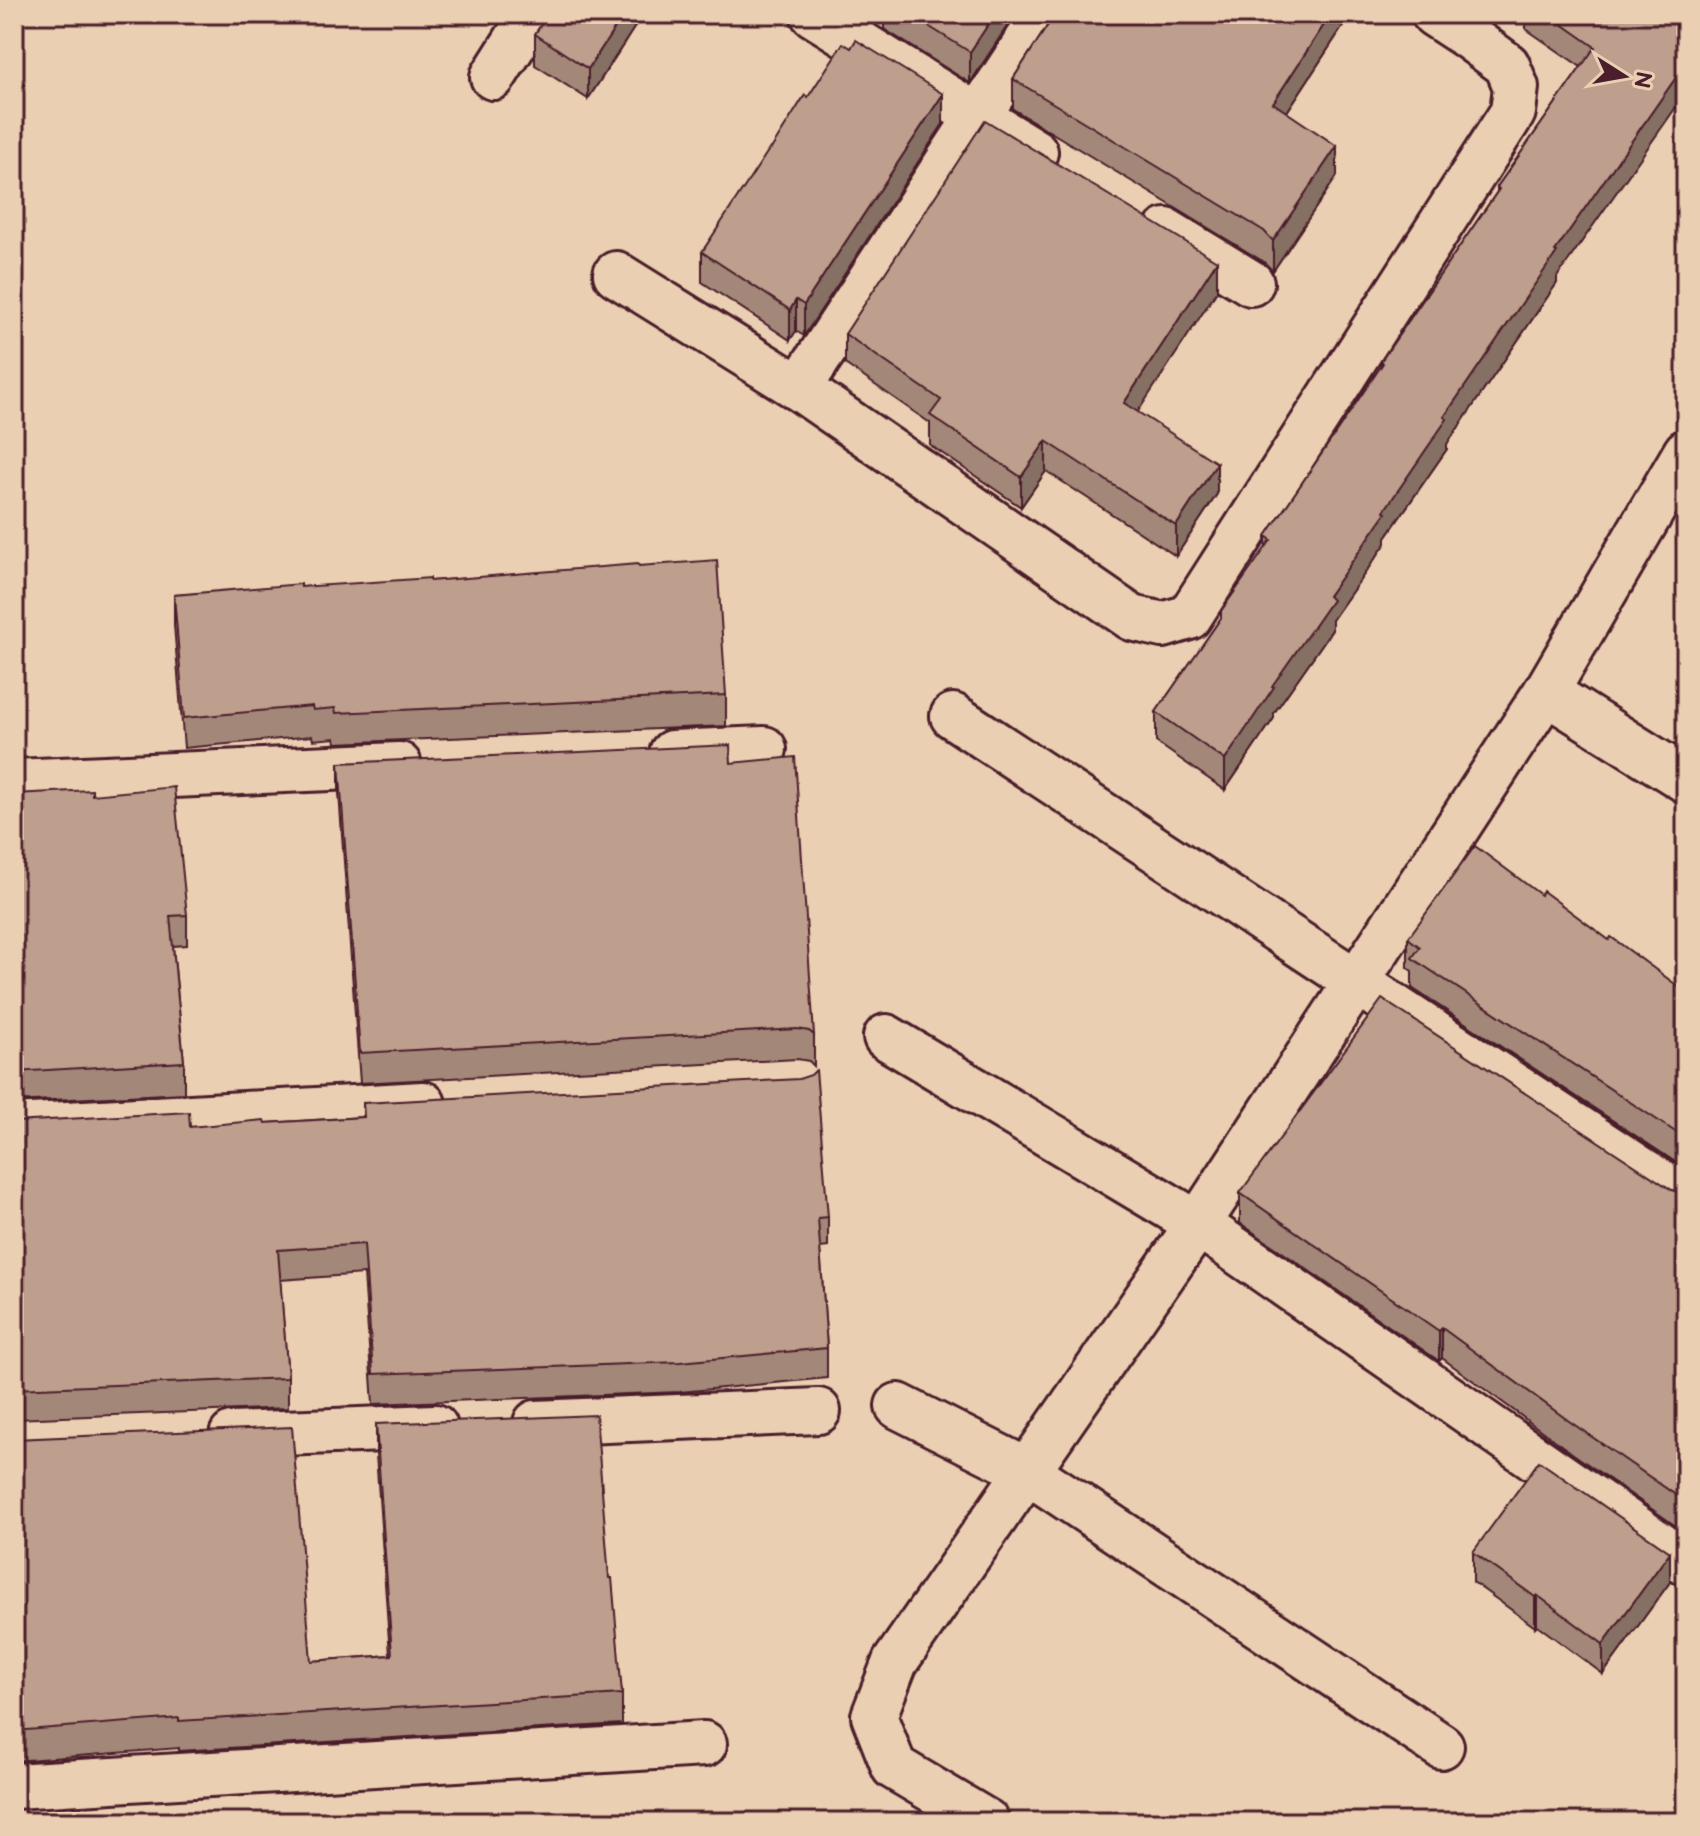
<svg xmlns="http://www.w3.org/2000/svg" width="1700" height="1836" viewBox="0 0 1700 1836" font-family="'Balsamiq Sans',sans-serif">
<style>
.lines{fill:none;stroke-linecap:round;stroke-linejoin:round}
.minor-casing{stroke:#4a1f2b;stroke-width:50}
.minor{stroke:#ebcfb2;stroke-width:44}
.wall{fill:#a38879;stroke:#4a1f2b;stroke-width:2}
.shaded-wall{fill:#856f63;stroke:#4a1f2b;stroke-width:2}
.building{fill:#be9e8d;stroke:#4a1f2b;stroke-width:2}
</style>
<rect width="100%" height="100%" fill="#ebcfb2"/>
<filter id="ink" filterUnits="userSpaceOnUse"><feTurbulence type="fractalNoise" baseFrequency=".0125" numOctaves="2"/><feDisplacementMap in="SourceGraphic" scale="16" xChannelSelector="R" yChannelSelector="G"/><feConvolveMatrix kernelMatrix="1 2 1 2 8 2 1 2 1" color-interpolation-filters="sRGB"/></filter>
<g filter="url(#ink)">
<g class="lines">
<defs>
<g id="minor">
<path d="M813,14L1035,152"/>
<path d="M493,77L533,14"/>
<path d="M1166,231L1251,283"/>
<path d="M616,274L799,388L1132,618L1163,625L1189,617L1513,112L1516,87L1507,65L1466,35L1434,14"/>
<path d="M799,388L1045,14"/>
<path d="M1546,692L1686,780"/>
<path d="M953,716L1686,1199"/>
<path d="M672,753L764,749"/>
<path d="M14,782L399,765"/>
<path d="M886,1037L1198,1224L1686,1563"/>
<path d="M14,1127L423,1104"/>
<path d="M898,1406L1027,1471L1441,1746"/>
<path d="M536,1423L818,1411"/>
<path d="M232,1435L435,1427"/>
<path d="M14,1786L704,1744"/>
<path d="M987,1822L894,1767L874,1716L895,1662L1198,1224L1546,692L1686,452"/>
</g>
</defs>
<use href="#minor" class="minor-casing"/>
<use href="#minor" class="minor"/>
</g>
<g class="wall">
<path d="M548,14H643L588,99L535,65V34Z"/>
<path d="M884,14H1015L970,83L884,29Z"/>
<path d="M1055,14H1351L1287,112L1337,176L1273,271L1264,262L1013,109V79Z"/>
<path d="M1526,14H1686L1557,277V283L1447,444V449L1386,537V543L1332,620V630L1274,713V718L1225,790L1156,742V712L1221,618L1266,548V536L1381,367V361L1497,192V187L1581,67L1526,29Z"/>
<path d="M808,97L943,124L804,336L796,331L790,340L702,282V252Z"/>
<path d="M1217,291L1137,412L1217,494L1176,556L1046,471L1021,507L930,445V423L845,364V334Z"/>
<path d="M1686,523V574L1677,568V538Z"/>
<path d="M639,566L726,695V726L336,743L335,738L313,740L312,736L184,748L174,625V595L301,587L430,581Z"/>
<path d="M339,763H731L814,1035V1066L809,1061L797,1059L360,1083L339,793Z"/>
<path d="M14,794L92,795L187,915V945L173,946L184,1062V1093L14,1102Z"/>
<path d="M1541,895L1686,992V1169L1412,988V971L1408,968V938Z"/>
<path d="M363,1103L828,1217V1247L820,1248L827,1348V1378L680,1392L373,1404L364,1274L280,1280L288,1378V1408L14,1419V1122L190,1127L265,1123L363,1117Z"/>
<path d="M1672,1190L1686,1193V1533L1569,1451L1442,1358L1439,1361L1240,1223V1193Z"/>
<path d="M376,1424L609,1578L622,1694V1724L179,1751V1748L14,1761V1439L311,1661L390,1655L376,1454Z"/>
<path d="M1473,1552L1670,1582L1603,1674L1537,1625L1535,1627L1473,1582Z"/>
</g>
<g class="shaded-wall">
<path d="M624,14H643L588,99V69Z"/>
<path d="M995,14H1015L970,83V52Z"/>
<path d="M1331,14H1351L1273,133V103Z"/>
<path d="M1686,63V93L1557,277V283L1447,444V449L1386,537V543L1332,620V630L1274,713V718L1225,790V760L1328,596L1444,417L1555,251Z"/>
<path d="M943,94V124L804,336V305Z"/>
<path d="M1337,146V176L1273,271V241Z"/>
<path d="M1217,261V291L1124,433V403Z"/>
<path d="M796,300V331L790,340V310Z"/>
<path d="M1046,441V471L1021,507V477Z"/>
<path d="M1217,463V494L1176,556V526Z"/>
<path d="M1442,1328V1358L1439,1361V1331Z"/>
<path d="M1670,1552V1582L1603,1674V1644Z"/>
<path d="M1537,1595V1625L1535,1627V1597Z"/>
</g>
<g class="building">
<path d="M548,14H624L588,69L535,34Z"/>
<path d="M909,14H995L970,52Z"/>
<path d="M1055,14H1331L1273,103L1337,146L1273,241L1264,231L1013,79Z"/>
<path d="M1548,14H1686V63L1555,251L1557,252L1444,417L1447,419L1384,511L1386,513L1328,596L1332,600L1272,686L1274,687L1225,760L1156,712L1221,618V611L1271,540L1266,536L1383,363L1381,361L1499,189L1497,187L1595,47Z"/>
<path d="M856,40L943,94L804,305L796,300L790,310L702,252L770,148L771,149L805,95L808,97L843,43L851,48Z"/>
<path d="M985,120L1217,261L1124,403L1217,463L1176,526L1046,441L1021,477L930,415L941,400L845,334Z"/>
<path d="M1686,523V544L1677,538Z"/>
<path d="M717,560L726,695L336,713L335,708L313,710L312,706L184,718L174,595L301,584V587L430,578V581L638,564L639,566Z"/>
<path d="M730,745L731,763L795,757L814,1035L809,1031L797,1029L360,1053L339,763Z"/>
<path d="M174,787L187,915L170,916L184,1062L14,1072V794L92,790V795Z"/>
<path d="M1475,846L1541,895L1543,891L1609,940L1611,937L1686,992V1139L1412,958L1420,947L1408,938Z"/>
<path d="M1382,999L1672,1190L1686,1193V1502L1569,1421L1442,1328L1439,1331L1240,1193Z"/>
<path d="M816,1070L828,1217L818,1218L827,1348L680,1362L373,1374L364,1244L278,1250L288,1378L14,1389V1122L189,1112L190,1127L264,1120L265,1123L364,1117L363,1103L799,1079L811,1075Z"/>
<path d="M596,1415L609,1578H612L622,1694L179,1721V1718L14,1731V1439L292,1427L311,1661L392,1655L376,1424Z"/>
<path d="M1539,1461L1670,1552L1603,1644L1537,1595L1535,1597L1473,1552Z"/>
</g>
</g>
<rect width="1700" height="1836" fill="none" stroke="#ebcfb2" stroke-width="48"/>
<rect x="24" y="24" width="1652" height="1788" fill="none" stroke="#4a1f2b" stroke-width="3" filter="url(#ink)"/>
<g transform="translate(1624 76) rotate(101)" stroke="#ebcfb2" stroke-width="6" paint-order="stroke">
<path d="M0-6L14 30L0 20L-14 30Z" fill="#4a1f2b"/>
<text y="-12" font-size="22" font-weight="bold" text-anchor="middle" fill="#4a1f2b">N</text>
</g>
</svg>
